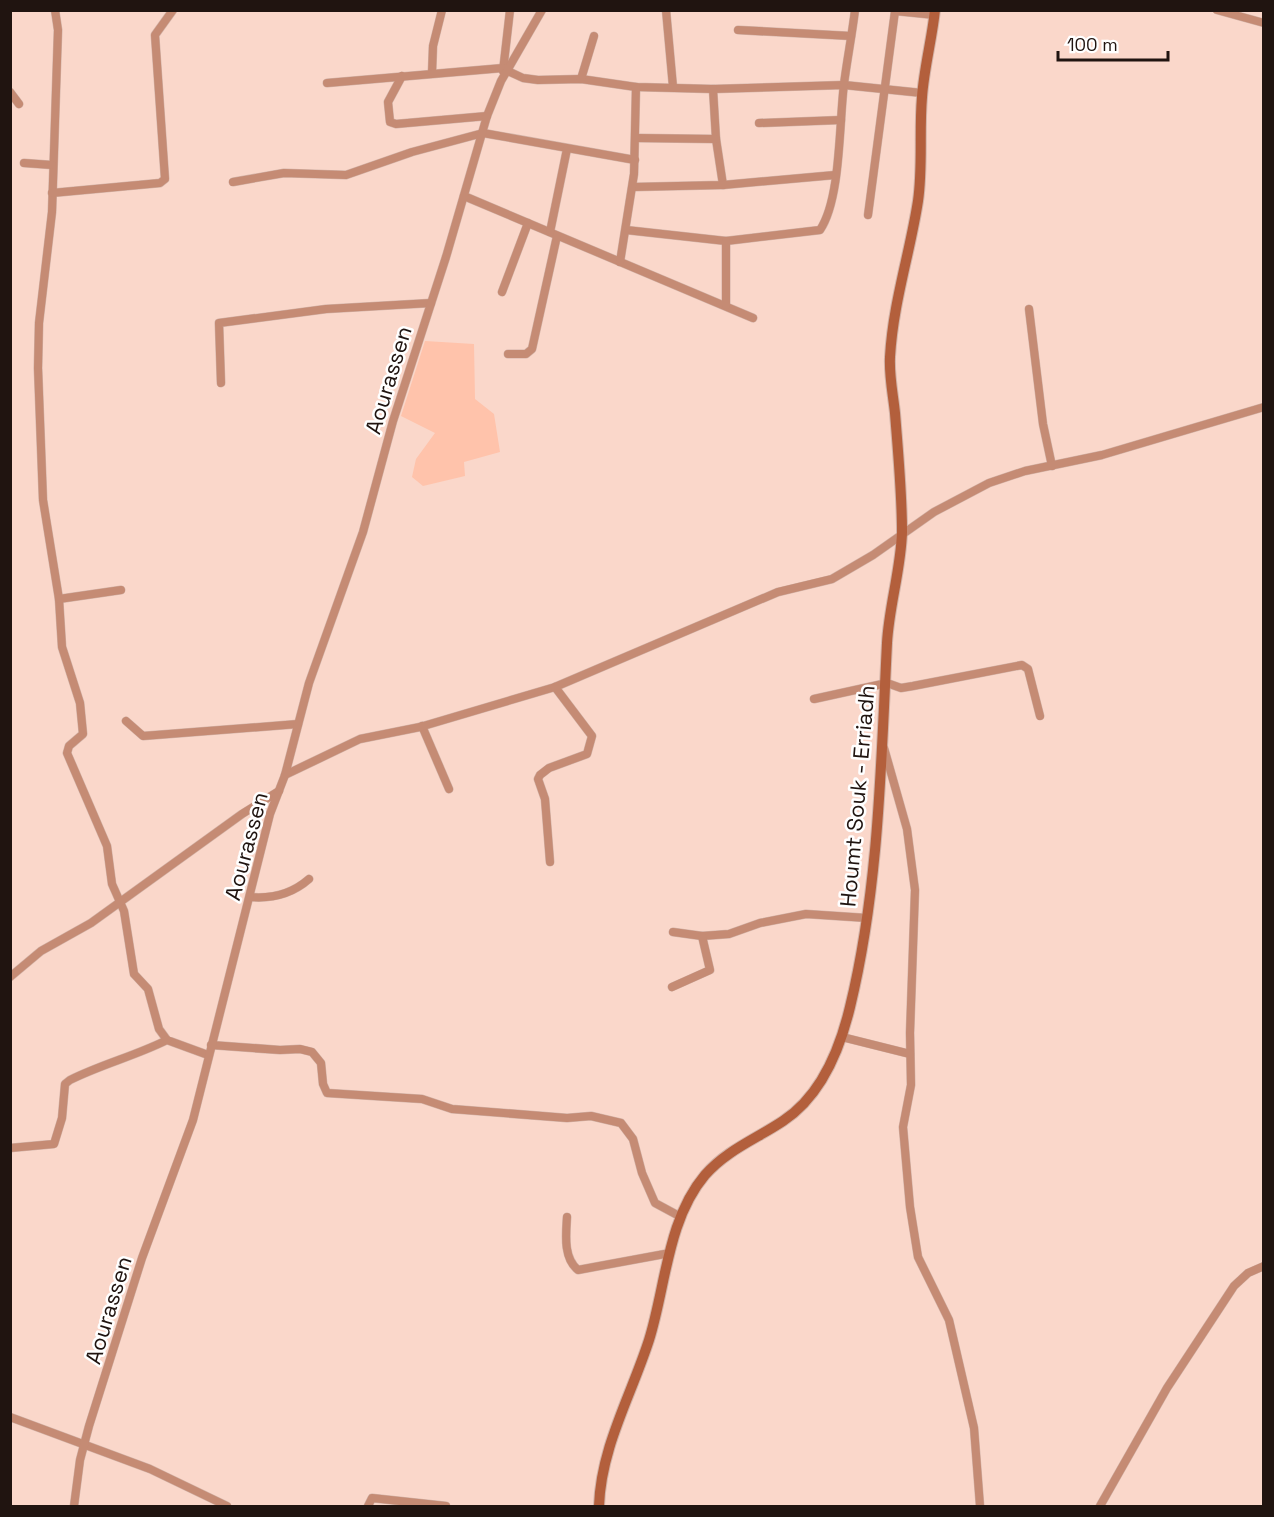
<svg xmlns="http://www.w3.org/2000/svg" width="1274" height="1517" viewBox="0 0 1274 1517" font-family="'Space Grotesk',sans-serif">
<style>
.green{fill:#ffc3ab}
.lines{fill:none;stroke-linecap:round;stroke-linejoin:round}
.street-casing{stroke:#d3b4a9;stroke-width:9}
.secondary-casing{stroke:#d3b4a9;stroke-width:12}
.street{stroke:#c58b74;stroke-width:8}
.secondary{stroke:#b35f3c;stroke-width:10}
.labels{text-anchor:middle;stroke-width:5;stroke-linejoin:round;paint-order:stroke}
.street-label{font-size:22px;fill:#201410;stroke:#fff}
</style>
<rect width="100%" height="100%" fill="#fad7ca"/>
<path class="green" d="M425,341L474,344L475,399L494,414L500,452L464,462L465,476L423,486L412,477L416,459L435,433L401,416Z"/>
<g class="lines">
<defs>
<g id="street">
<path d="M55,10L58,30L52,212L39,323L38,368L43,500L59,599L62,647L80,703L83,734L69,746L67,753L107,846L112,884L124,911L134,974L148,989L159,1029L167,1040L208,1055"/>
<path d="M666,10L673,87"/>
<path d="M1217,10L1264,23"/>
<path d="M738,30L851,36"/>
<path d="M503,71L510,10"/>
<path d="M508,71L523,78L538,80L581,79L636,87L713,89L844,85L922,93"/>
<path d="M432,73L433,46L442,10"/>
<path d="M402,76L388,102L390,122L396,124L487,116"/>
<path d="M581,79L594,36"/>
<path d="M327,83L503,68"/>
<path d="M713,89L716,139L723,185"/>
<path d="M10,92L19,104"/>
<path d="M759,123L841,120"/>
<path d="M636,138L716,139"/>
<path d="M24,163L52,165"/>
<path d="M233,182L284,173L346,175L412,152L483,133L635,160"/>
<path d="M633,187L723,185L835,175"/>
<path d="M52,193L160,183L165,179L155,35L173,10"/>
<path d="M464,196L753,318"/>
<path d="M868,215L895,11L935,15"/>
<path d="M626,230L726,241L820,230C841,199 839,123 844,84C847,60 852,35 855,10"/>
<path d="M550,232L567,149"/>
<path d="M620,262L634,174L636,87"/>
<path d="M502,292L528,223"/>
<path d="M726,305V241"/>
<path d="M1029,309L1043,424L1052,466"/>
<path d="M508,354H526L532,349L557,236"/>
<path d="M221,383L219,323L326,309L431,303"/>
<path d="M59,599L121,590"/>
<path d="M814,699L887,683L901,688L913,686L1022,665L1028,669L1040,716"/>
<path d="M126,721L143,736L298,724"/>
<path d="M422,726L449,789"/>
<path d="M884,748L907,829L915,890L910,1033L911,1085L903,1127L910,1207L918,1257L949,1320L974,1428L980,1506"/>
<path d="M285,775L360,739L420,727L555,687L778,592L832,579L873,555L934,512L989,483L1025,471L1102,455L1264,407"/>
<path d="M550,862L545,799L538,779L540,775L549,768L587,754L592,736L555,687"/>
<path d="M250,897C273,899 292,894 309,879"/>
<path d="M673,932L702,936L729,934L760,923L806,914L867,918"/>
<path d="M10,977L41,951L91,923L242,814L279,791"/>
<path d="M672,987L710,970L702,936"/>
<path d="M842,1037L910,1054"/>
<path d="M211,1045L280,1050L300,1049L312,1052L321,1063L323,1084L327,1093L422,1099L452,1109L567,1118L591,1116L621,1123L633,1139L642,1173L655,1203L681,1217"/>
<path d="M10,1148L54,1144L62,1118L65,1084L70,1080C102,1064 135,1056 167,1040"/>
<path d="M567,1217C566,1234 563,1258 578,1270L670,1253"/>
<path d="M10,1417L150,1469L227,1506"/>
<path d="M74,1506L80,1460L89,1426L142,1258L193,1120L270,814L285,775L309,683L363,532L393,421L446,257L487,116L501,81L542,10"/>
<path d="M368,1506L372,1498L446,1506"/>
<path d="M1100,1506L1167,1388L1234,1286L1248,1273L1264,1266"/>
</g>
<path id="secondary" d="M599,1506C601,1447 631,1396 649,1340C666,1286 667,1220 705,1175C727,1150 756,1139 783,1121C821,1096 840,1049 850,1007C879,888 881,764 887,643C889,606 901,569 902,532C902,493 898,452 895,413C893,394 889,376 890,357C893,303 910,253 918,201C923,167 919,131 922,97C924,68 932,39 935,10"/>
</defs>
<use href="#street" class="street-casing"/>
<use href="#secondary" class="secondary-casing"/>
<use href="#street" class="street"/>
<use href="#secondary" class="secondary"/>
</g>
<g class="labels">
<g class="street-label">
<text transform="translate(388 380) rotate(-73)" y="8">Aourassen</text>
<text transform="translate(857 796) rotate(-85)" y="8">Houmt Souk - Erriadh</text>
<text transform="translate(246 846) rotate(-75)" y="8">Aourassen</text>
<text transform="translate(108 1310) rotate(-73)" y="8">Aourassen</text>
</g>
</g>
<rect width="1274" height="1517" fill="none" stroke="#201410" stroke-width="24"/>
<path d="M1058 51v9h110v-9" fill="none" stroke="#201410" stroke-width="3"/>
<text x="1067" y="51" font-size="18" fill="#201410" stroke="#ffffff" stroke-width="4.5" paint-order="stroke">100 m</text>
</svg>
